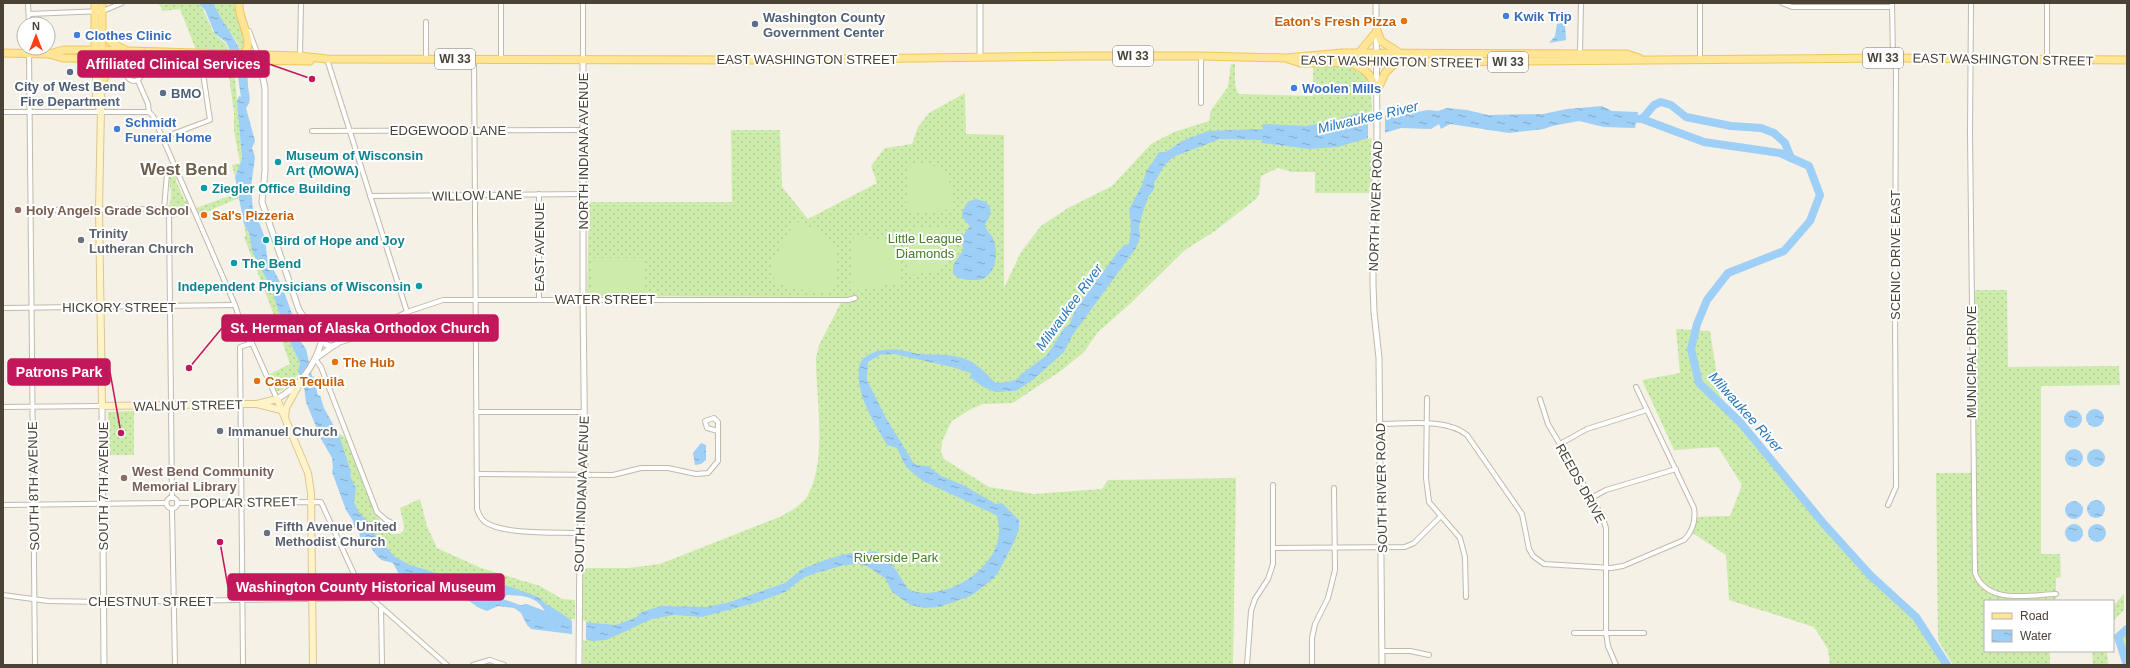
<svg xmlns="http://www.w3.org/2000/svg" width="2130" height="668" viewBox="0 0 2130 668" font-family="Arial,sans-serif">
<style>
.grass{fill:url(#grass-dots)}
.garden{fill:#cdecac}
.water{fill:url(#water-ripples);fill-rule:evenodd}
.pier{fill:#f5f1e7}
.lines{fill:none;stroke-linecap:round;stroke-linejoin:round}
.river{stroke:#9ecff6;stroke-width:8}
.minor-casing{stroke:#c1baa9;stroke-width:6}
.tertiary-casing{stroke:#c1baa9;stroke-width:7}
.secondary-casing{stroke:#d9c893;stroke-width:8}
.primary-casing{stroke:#eec75c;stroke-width:9}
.minor{stroke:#fff;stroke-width:4}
.tertiary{stroke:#fff;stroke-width:5}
.secondary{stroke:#fff3c7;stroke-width:6}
.primary{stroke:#ffe596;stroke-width:7}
.shop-dot{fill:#3f7fe0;stroke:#fff;stroke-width:1.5}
.food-dot{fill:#e8710a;stroke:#fff;stroke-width:1.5}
.service-dot{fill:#5c6f8a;stroke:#fff;stroke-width:1.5}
.culture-dot{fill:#0f9aa8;stroke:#fff;stroke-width:1.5}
.education-dot{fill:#8d6e63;stroke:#fff;stroke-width:1.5}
.worship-dot{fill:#6b7280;stroke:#fff;stroke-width:1.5}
.labels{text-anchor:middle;stroke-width:4;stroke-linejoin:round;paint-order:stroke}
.shield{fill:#fff;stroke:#807b72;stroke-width:1}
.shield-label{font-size:12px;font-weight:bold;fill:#494235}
.shop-label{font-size:13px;font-weight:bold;fill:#366cbe;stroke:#fff;text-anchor:start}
.service-label{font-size:13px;font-weight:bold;fill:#4e5e75;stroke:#fff;text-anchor:start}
.food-label{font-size:13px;font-weight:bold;fill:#c56008;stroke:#fff;text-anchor:start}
.street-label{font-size:13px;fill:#494235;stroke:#fff}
.culture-label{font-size:13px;font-weight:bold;fill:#0d838f;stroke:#fff;text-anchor:start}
.education-label{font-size:13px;font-weight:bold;fill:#785e54;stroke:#fff;text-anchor:start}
.worship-label{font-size:13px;font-weight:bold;fill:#5b616d;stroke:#fff;text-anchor:start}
.park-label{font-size:13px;fill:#438023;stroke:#fff}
.water-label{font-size:14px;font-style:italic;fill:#2578be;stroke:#fff}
.district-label{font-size:17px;font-weight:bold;fill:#6c604b;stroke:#fff}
.leader{fill:none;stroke:#c2185b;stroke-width:1.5}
.callout-dot{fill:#c2185b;stroke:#fff;stroke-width:1.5}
.callout{fill:#c2185b;stroke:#c2185b;stroke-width:1.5}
.callout-label{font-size:14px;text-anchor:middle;font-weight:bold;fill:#fff}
</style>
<defs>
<pattern id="grass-dots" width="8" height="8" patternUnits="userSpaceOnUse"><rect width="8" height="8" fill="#cdecac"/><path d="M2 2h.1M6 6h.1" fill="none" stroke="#b2cc95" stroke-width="1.8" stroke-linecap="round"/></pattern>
<pattern id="water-ripples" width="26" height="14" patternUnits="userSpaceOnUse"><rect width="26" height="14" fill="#9ecff6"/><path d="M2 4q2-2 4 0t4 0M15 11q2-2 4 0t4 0" fill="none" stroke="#83aac8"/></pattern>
</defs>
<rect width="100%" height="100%" fill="#f5f1e7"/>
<g class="grass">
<path d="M158,3H163L164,5L167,3H198C207,12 208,25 215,34C222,43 225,38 229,51L196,50L180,9L163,11Z"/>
<path d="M213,3H234L247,40L244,49L240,50C237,38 228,31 222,21C218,15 216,9 213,3Z"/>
<path d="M227,63H232L235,76L242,159L235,177L232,165L240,163L234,131V112Z"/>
<path d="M1231,64H1235V84L1238,94L1313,96V66H1346L1362,70L1369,80L1372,105L1371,193H1315V172H1292L1278,168L1261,176L1259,194L1256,199L1215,231L1185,250L1131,303L1098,332L1084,352L1062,370L1013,403L983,404L969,410L951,422L942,442L941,452L944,459L989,487L1034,494L1102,489L1108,480L1236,478L1233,665H583V568H628L660,564L782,516C790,511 800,506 806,498C828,465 816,397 816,358L819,345L844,297L589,296L587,294L589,202H732L731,130H780L782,187L808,219L877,183L871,166L885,148L912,144L918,127L929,113L965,93L966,134L1004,135V288L1021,252L1041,226L1068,208L1112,186L1151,144L1174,132L1209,121L1211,110L1228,87Z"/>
<path d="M173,172L177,176L176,181L185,201L189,202L192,212L177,214V217L172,218L167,208C175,198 169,186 168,174Z"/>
<path d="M238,193L239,198L199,215L196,208Z"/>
<path d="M244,224L249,233L252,251L271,288L287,336L300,363L298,375L281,391H276L274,379L270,374L290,364L279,332L280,331L244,237L246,236Z"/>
<path d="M1975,290H2007L2008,367L2119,366L2120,385L2041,386V554H2060L2061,577L2056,578V601H1985V651H2050V665H1953L1938,640L1936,473H1976Z"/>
<path d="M1676,329L1710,331L1720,396L1798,494L1916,617L1947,665H1830L1828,649L1814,627L1729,600L1726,555L1691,532L1695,517L1730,516L1742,485L1718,447L1674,450L1642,380L1680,373Z"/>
<path d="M134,411V455H108V412Z"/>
<path d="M341,434L346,439L378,517L391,534H399L403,531L404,526L400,508L420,499L427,526L437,548L481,568L540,586L562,599L575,600V621L557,614L525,593L456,582L407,565L394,557L379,542L353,504L349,477L337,435Z"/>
<path d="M2124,594V610L2113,621V606Z"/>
<path d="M2127,629V665L2118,637Z"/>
<path d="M2092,651H2107L2108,665H2093Z"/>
</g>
<g class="garden">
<path d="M910,163L941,167L948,175L955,209L921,212L914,211L906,204Z"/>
<path d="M795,221C836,235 845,251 832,293L797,289L777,283L769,270Z"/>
<path d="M913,227L955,230L950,259L940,271L909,275L906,235Z"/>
<path d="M854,237C890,238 903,245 900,283L857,290L850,283Z"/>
<path d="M592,258H645V291L592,292Z"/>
</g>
<g class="water">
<path d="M198,3H213C227,32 248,50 248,85C248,94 253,100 246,108L255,141L252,148L255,157L251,187L253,211L257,217L265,238L267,257L282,286L300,336L301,342L306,349L312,376L314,377L318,396L320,395L324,408L339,435L351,472L350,476L356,488L354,502L358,511L372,526L376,536L395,557L410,565L452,578L453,580H479L511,587L538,597L546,604L561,613L572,621L616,625L635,618L642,612L661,606L707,607L730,602L785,583L802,569L828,559L846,554L875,551C892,559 898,575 909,590C944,603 997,570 999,533C999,527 999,520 996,515L923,481L906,467L897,448L887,445C874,422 853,391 860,363C869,349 890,348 905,351C910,351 915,354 919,354C937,355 954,353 970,361C978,365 989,376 995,383L1008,382L1020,378L1019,376L1047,355L1065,327L1069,325L1076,309L1117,253L1124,245L1129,244L1131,227L1129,209L1142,185L1146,172L1159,152H1166L1182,141L1208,131L1263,129V124L1306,126L1328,122L1365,111V121L1387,115L1390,117L1428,110L1438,111L1447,108L1467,110L1488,115L1543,114L1567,109L1602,106L1612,111L1638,112L1635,128L1604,127L1579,121L1552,126L1544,129L1509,133L1450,124L1441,129L1439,124L1431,129L1401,128L1338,147L1309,149L1262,143V140L1220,139L1173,157L1164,166L1154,183V189L1148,197L1142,215L1139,227L1140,237L1136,248L1072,336L1064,352L1034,379L1016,391L996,392L983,387L970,377L971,373L952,367L894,354L880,355L868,362L867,380L886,418L913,462L917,465L928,466L941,476L963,485L996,504L1002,503L1019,520V528L1015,540L999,571L994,578L971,596L939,607L924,608L911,605L892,592L885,578L867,566L859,564L845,565L816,573L803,578L785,592L755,603L702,617L674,615L652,619L606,640L592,641L571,634L531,629L527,625L521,613L514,608L498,606L487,611C478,608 472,603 465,598C461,596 454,596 450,593C444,588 408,572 399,574L393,563C388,561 383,562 379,558C372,551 369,542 360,537L359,531L354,527L353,521L346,510L332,472L333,468L332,458L321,439L306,402L304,387L298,372L300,363L287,336L271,288L252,251L249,233L244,224L235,177L242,159L237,101L239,96L241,97L236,65L228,46L226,42L215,34L205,10ZM507,595C529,596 539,597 549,619L543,617L528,605H520L503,599Z"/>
<path d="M1561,23L1565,25L1566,40L1549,43L1555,36L1557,24Z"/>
<path d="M976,199L986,202C994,211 990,216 985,225C986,231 992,234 994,241C999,255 995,280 976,280C968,280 959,280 953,274V265L963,250L962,237L970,226C959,215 960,215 968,202Z"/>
<circle cx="2095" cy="418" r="9"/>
<circle cx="2073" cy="419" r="9"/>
<path d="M701,443L706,445V460L701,464L695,465L693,453Z"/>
<circle cx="2096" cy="458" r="9"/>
<circle cx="2074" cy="458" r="9"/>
<circle cx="2096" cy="509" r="9"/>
<circle cx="2074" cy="510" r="9"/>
<circle cx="2097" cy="533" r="9"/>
<circle cx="2074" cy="533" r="9"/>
</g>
<g class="pier">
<path d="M1385,114V136L1368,139V118Z"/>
<path d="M572,619L586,621V641L572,636Z"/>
</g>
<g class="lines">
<g class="river">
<path d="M1626,118L1642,119L1704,142L1780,153L1809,166L1820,195L1810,221L1784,251L1728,273L1707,300L1697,324L1691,349L1699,383L1740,422L1824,524L1870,575L1916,617L1947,665"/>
<path d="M1642,119L1654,105L1661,102L1671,105L1686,117L1731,126L1761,128L1774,133L1785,143L1791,158"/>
<path d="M969,367L993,386"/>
<path d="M526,608L557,620"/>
<path d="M2127,665L2118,637L2127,629"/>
</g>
<defs>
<g id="minor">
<path d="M28,3L29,24"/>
<path d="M501,3V59"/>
<path d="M583,3V59"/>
<path d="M1782,3L1792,7H1892"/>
<path d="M1971,3L1970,133L1975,573C1987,605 2029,595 2056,594"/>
<path d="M2047,3V59"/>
<path d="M29,14L103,11L122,3"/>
<path d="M249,31L258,55"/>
<path d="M29,48L35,665"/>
<path d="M1580,54L1581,3"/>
<path d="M300,56L301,3"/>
<path d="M327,59L407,312"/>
<path d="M426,59V22"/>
<path d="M474,59L477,509C479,514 480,518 485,522C504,535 557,532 580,533"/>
<path d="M1700,60V3"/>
<circle cx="134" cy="74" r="7"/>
<path d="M138,81L148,104L149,112L153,116L235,305L246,339L252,343L277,399"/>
<path d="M1201,103V56"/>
<path d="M3,112H149"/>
<path d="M312,131L583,130"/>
<path d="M162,138L210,120L201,60"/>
<path d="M539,194V299"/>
<path d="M370,196L584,194"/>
<path d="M31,210L164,209"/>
<path d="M3,308L235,305"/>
<path d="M339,333L348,335L358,334"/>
<path d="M338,343L351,339L407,312L443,300H848L855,298"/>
<path d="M315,359L321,367L377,512L386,520L394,524"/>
<path d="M1427,398L1426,478L1429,502L1460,538L1465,557L1466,597"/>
<path d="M1540,399L1548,424L1602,516L1606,528V633L1608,646L1616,665"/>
<path d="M3,407L102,406"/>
<path d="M476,412H584"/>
<path d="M1380,424C1406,424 1447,418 1467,435L1522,514L1529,549L1533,556L1544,564L1611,568L1623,566L1684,540C1693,531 1696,521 1694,508L1636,387"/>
<path d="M1560,444L1587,429L1647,410"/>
<path d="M477,474L613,475L641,468H668L696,474L708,473L718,461V422L714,418L705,421L707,428L718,431"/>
<circle cx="172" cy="503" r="5.5"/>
<path d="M172,498L169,217L164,209L167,174L174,165"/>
<path d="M1591,498L1606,490L1676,469"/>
<path d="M177,503L321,502L359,585L371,598L447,665"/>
<path d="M3,505L166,503"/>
<path d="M1888,505L1896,487L1895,306L1896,70L1893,58L1892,3"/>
<path d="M172,509L175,665"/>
<path d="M1273,548L1405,547L1414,543L1441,516"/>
<path d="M3,595L48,601L104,602L371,598"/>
<path d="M381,608L382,665"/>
<path d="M1574,633H1644"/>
<path d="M1382,651H1410L1429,655"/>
<path d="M243,665L240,347L252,343"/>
<path d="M473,665L490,660L504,665"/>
<path d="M1247,665L1251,611L1255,599L1268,579L1273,564V485"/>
<path d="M1312,665V638L1315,624L1328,598L1335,570L1334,488"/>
</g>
<g id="tertiary">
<path d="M980,3V58"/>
<path d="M1376,3L1377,141L1373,221V284L1374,312L1379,358L1382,665"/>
<path d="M259,59L265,88V171L262,202L299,310L307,322L321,337"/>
<path d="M309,323L329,327"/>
<circle cx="331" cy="337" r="9"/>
<path d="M315,359L333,346"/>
<path d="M277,399C300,386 315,365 322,340"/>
<path d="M102,406L104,665"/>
<path d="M579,665L580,533L585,474L583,299V59"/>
</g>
<g id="secondary">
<path d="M96,58V98L99,108"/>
<path d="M102,58L99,209L102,406L241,404H257L277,399L308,473L311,493L313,665"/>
<path d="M257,404L281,410"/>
<path d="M285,418L286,408L301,381"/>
</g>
<g id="primary">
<path d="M95,3V54"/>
<path d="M102,3V54"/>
<path d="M239,6C239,22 257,44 242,55"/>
<path d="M1377,31L1381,41L1398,52"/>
<path d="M103,34L113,44L124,49"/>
<path d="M3,53L49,54L63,58L310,61"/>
<path d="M1359,53L1377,31"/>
<path d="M49,54L64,50H95L300,56L327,59L758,60L1086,56H1201L1286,58L1342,53L1627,54L1639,58"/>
<path d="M1288,59L1301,63L1893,58L2127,60"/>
<path d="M1353,64C1371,73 1369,73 1377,91"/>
<path d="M102,82L111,66L121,59"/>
<path d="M1377,91L1385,73L1396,62"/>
</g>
</defs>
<use href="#minor" class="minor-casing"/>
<use href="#tertiary" class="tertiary-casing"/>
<use href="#secondary" class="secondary-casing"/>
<use href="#primary" class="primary-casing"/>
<use href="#minor" class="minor"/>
<use href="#tertiary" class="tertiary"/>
<use href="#secondary" class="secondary"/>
<use href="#primary" class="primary"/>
</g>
<g class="shop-dot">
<circle cx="1506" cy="16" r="4"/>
<circle cx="77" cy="35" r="4"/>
<circle cx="1294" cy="88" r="4"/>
<circle cx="117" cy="129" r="4"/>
</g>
<g class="food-dot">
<circle cx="1404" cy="21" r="4"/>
<circle cx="204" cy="215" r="4"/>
<circle cx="335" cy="362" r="4"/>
<circle cx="257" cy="381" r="4"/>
</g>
<g class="service-dot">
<circle cx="755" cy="24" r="4"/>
<circle cx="70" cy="72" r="4"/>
<circle cx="163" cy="93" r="4"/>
</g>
<g class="culture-dot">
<circle cx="278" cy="162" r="4"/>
<circle cx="204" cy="188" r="4"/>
<circle cx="266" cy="240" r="4"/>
<circle cx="234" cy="263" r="4"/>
<circle cx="419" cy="286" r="4"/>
</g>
<g class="education-dot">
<circle cx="18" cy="210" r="4"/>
<circle cx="124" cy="478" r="4"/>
</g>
<g class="worship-dot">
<circle cx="81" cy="240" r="4"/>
<circle cx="220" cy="431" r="4"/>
<circle cx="267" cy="533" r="4"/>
</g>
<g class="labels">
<g class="shield">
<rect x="1113" y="46" width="40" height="20" rx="3"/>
<rect x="1863" y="48" width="40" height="20" rx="3"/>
<rect x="435" y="49" width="40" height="20" rx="3"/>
<rect x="1488" y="52" width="40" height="20" rx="3"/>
</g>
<g class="shield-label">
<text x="1133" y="60">WI 33</text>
<text x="1883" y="62">WI 33</text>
<text x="455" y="63">WI 33</text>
<text x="1508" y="66">WI 33</text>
</g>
<g class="shop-label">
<text x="1514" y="21">Kwik Trip</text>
<text x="85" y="40">Clothes Clinic</text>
<text x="1302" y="93">Woolen Mills</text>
<text x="125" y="127">Schmidt<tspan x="125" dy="15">Funeral Home</tspan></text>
</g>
<g class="service-label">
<text x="763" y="22">Washington County<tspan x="763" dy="15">Government Center</tspan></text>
<text x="70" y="91" text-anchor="middle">City of West Bend<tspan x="70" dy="15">Fire Department</tspan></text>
<text x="171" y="98">BMO</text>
</g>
<g class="food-label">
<text x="1396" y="26" text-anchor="end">Eaton's Fresh Pizza</text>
<text x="212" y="220">Sal's Pizzeria</text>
<text x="343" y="367">The Hub</text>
<text x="265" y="386">Casa Tequila</text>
</g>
<g class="street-label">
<text x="807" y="64">EAST WASHINGTON STREET</text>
<text transform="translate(2003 59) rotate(1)" y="5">EAST WASHINGTON STREET</text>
<text transform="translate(1391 61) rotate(1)" y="5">EAST WASHINGTON STREET</text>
<text x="448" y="135">EDGEWOOD LANE</text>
<text transform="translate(583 151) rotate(-90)" y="5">NORTH INDIANA AVENUE</text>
<text transform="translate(477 195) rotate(-1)" y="5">WILLOW LANE</text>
<text transform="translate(1375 206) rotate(-88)" y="5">NORTH RIVER ROAD</text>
<text transform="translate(539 247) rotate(-90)" y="5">EAST AVENUE</text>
<text transform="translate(1895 255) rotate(-90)" y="5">SCENIC DRIVE EAST</text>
<text x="605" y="304">WATER STREET</text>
<text x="119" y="312">HICKORY STREET</text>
<text transform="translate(1971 362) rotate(-90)" y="5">MUNICIPAL DRIVE</text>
<text transform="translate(188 405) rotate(-1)" y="5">WALNUT STREET</text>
<text transform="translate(1581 483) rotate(61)" y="5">REEDS DRIVE</text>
<text transform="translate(33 486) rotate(-91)" y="5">SOUTH 8TH AVENUE</text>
<text transform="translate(103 486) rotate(-90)" y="5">SOUTH 7TH AVENUE</text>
<text transform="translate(1381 488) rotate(-91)" y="5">SOUTH RIVER ROAD</text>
<text transform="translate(581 494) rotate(-88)" y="5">SOUTH INDIANA AVENUE</text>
<text transform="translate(244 502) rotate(-1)" y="5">POPLAR STREET</text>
<text x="151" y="606">CHESTNUT STREET</text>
</g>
<g class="culture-label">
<text x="286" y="160">Museum of Wisconsin<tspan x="286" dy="15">Art (MOWA)</tspan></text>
<text x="212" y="193">Ziegler Office Building</text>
<text x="274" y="245">Bird of Hope and Joy</text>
<text x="242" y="268">The Bend</text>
<text x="411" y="291" text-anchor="end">Independent Physicians of Wisconsin</text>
</g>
<g class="education-label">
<text x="26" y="215">Holy Angels Grade School</text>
<text x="132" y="476">West Bend Community<tspan x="132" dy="15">Memorial Library</tspan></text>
</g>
<g class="worship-label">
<text x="89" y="238">Trinity<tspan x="89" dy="15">Lutheran Church</tspan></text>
<text x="228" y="436">Immanuel Church</text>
<text x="275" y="531">Fifth Avenue United<tspan x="275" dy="15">Methodist Church</tspan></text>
</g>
<g class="park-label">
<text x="925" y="243">Little League<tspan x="925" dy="15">Diamonds</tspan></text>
<text x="896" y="562">Riverside Park</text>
</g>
<g class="water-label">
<text transform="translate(1368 117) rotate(-13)" y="5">Milwaukee River</text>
<text transform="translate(1069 307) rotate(-54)" y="5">Milwaukee River</text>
<text transform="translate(1746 412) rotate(48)" y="5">Milwaukee River</text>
</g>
<g class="district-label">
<text x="184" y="175">West Bend</text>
</g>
</g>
<path class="leader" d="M312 79L269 64M189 368L222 328M121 433L110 372M220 542L228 587"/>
<g class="callout-dot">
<circle cx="312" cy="79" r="4"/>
<circle cx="189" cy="368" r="4"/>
<circle cx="121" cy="433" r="4"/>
<circle cx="220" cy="542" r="4"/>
</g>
<g class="callout">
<rect x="78" y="51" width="191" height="26" rx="4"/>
<rect x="222" y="315" width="276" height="26" rx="4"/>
<rect x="8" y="359" width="102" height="26" rx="4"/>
<rect x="228" y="574" width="276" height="26" rx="4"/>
</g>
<g class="callout-label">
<text x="173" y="69">Affiliated Clinical Services</text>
<text x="360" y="333">St. Herman of Alaska Orthodox Church</text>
<text x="59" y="377">Patrons Park</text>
<text x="366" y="592">Washington County Historical Museum</text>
</g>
<rect width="2130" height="668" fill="none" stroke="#494235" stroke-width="8"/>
<rect x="1984" y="600" width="130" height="52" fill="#ffffff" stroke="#b6b3ae"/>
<rect x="1992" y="613" width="20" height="6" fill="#ffe596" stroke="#b6b3ae"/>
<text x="2020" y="620" font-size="12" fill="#494235">Road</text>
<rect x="1992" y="630" width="20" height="12" fill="url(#water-ripples)" stroke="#b6b3ae"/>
<text x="2020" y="640" font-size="12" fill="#494235">Water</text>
<g transform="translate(36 36)"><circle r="19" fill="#ffffff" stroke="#b6b3ae"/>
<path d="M0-3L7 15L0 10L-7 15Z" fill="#ff4014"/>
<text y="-6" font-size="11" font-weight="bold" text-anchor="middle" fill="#494235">N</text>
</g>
</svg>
